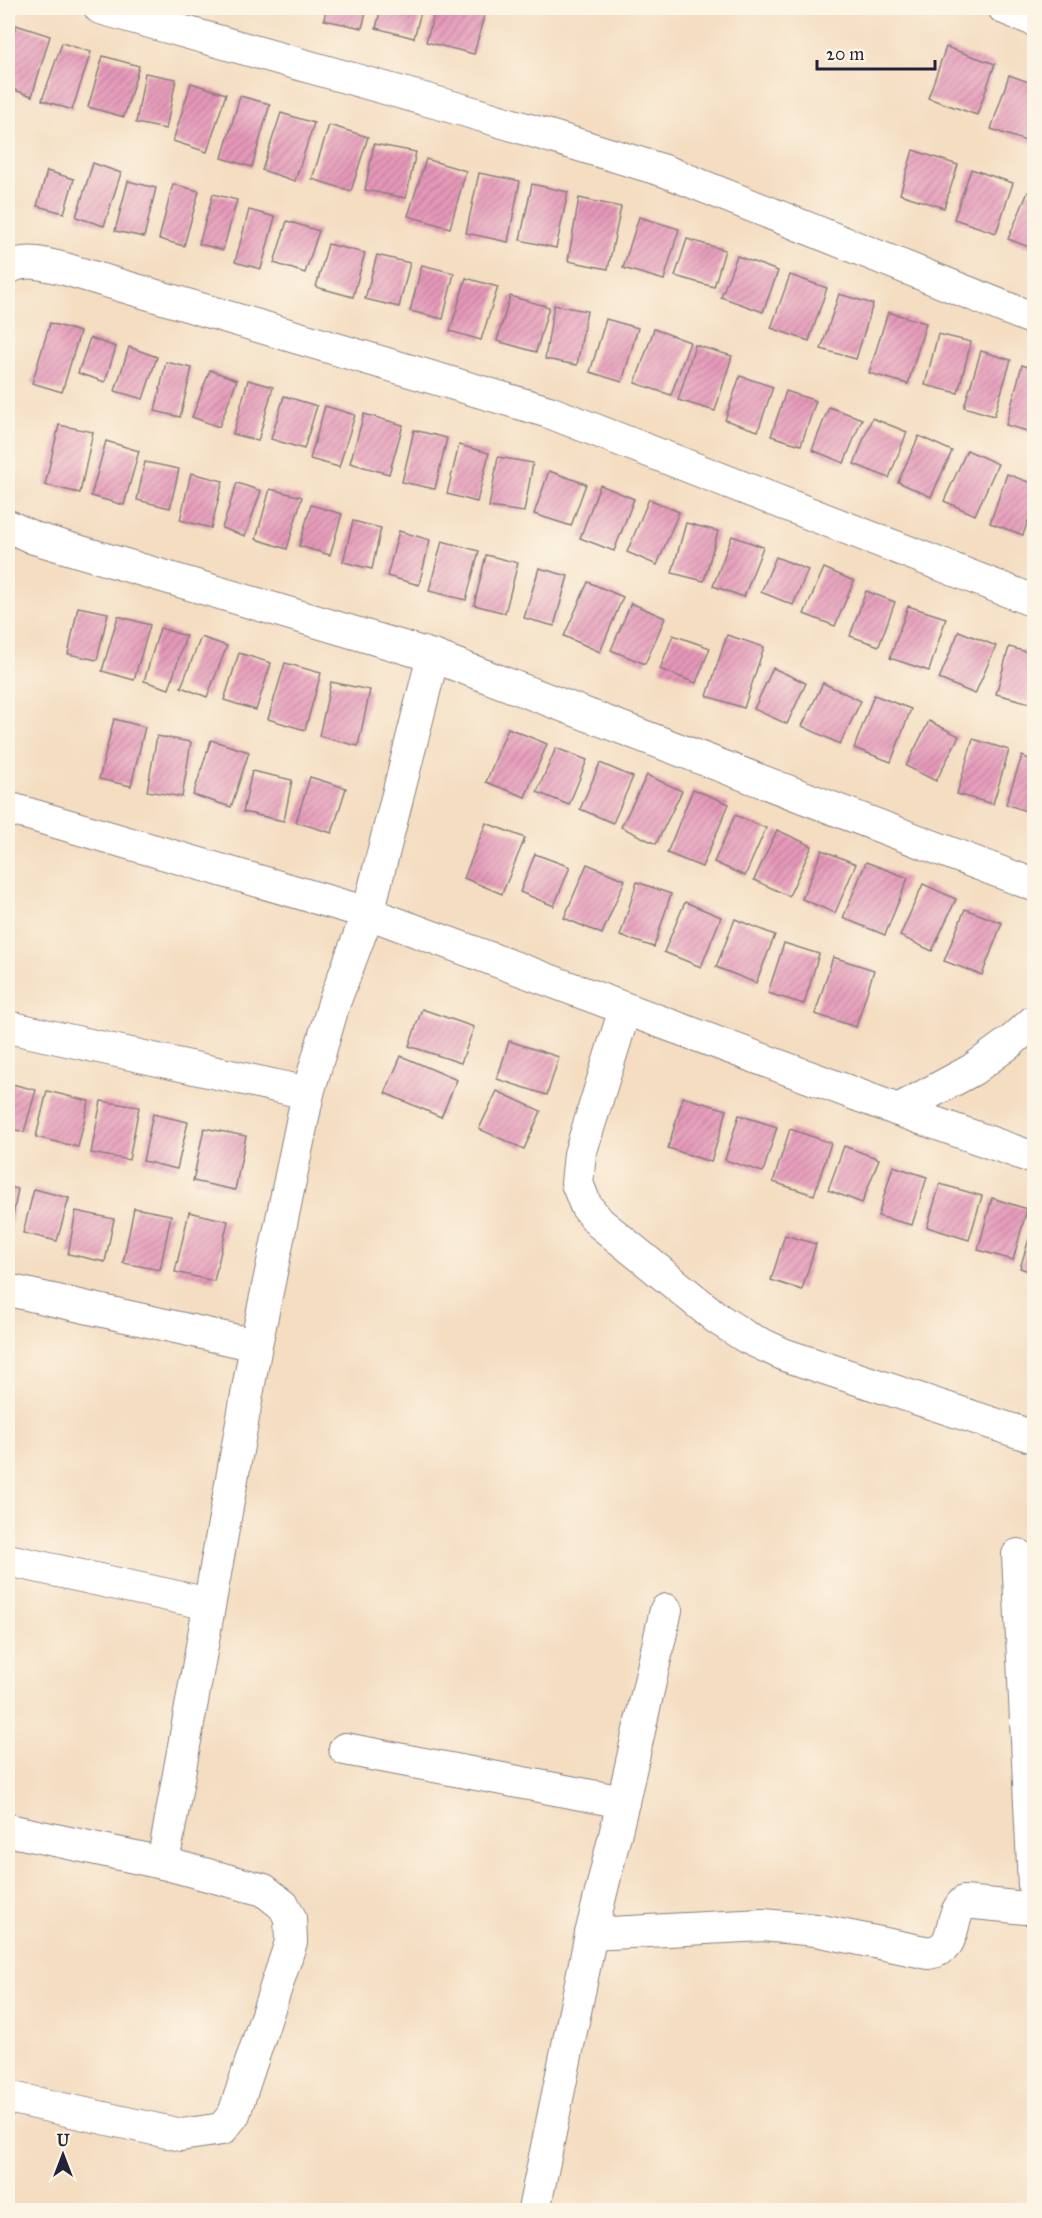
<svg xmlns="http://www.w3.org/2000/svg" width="1042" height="2218" viewBox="0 0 1042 2218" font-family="'IM FELL Great Primer',serif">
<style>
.building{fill:url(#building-hatch)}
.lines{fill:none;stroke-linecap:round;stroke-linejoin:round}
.minor-casing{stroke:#8b807e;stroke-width:34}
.minor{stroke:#fff;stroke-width:32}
</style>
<defs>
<pattern id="building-hatch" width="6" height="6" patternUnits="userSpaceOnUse" patternTransform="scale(1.5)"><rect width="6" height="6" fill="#e698b9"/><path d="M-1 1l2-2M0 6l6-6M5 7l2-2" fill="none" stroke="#ba7c98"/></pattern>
</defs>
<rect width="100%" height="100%" fill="#fcf5e5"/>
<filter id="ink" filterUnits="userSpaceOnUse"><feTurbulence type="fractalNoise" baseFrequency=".0167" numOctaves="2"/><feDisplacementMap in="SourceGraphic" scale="12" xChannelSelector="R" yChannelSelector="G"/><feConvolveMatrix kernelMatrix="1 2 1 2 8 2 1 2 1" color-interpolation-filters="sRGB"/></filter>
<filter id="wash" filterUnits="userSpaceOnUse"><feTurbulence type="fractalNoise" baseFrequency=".008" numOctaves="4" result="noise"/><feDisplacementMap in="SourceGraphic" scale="24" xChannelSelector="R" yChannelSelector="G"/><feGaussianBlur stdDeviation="1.35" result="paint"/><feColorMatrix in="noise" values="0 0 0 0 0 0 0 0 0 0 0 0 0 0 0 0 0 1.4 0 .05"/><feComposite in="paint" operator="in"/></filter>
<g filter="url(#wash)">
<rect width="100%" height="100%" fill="#f4ddc1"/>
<g id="blocks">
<g class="building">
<path d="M326,8H367L362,28L324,20Z"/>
<path d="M381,8H422L414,38L376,28Z"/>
<path d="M436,8H486L474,54L426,42Z"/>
<path d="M16,25L50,36L32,96L8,88V53Z"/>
<path d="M62,43L91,52L72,110L42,100Z"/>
<path d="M946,47L995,64L977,115L928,98Z"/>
<path d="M103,56L139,66L124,117L88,107Z"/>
<path d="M145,73L176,79L166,129L136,123Z"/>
<path d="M1009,75L1034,84V144L991,129Z"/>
<path d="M191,83L226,94L207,152L173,141Z"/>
<path d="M240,96L270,104L252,167L222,158Z"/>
<path d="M281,113L314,123L295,181L262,170Z"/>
<path d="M329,125L368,137L351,191L312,179Z"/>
<path d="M374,144L416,152L406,198L365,190Z"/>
<path d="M913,150L958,165L944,208L900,194Z"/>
<path d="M426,159L466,171L450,228L408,216Z"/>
<path d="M93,163L121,173L104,226L76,217Z"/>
<path d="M971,169L1013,183L996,233L954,219Z"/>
<path d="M47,171L74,179L64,213L37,206Z"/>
<path d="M479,173L520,181L508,242L466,233Z"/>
<path d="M128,181L156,188L144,237L115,231Z"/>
<path d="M173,184L199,191L184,246L159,239Z"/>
<path d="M532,184L568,192L556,248L520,240Z"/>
<path d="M1028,192L1034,194V249L1008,239Z"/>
<path d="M213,194L237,200L223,250L199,244Z"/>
<path d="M579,198L621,207L608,269L568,261Z"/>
<path d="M249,210L275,217L261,269L235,262Z"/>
<path d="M639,217L679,229L664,280L623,268Z"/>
<path d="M287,221L319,231L305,273L274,263Z"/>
<path d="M687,239L725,250L714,287L675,276Z"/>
<path d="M328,244L365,253L353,297L316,287Z"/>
<path d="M377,255L410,263L399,307L365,299Z"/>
<path d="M737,256L778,271L763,312L721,297Z"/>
<path d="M422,265L454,273L443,319L410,311Z"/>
<path d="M790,275L827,288L809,341L771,328Z"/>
<path d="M466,278L498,287L481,340L450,331Z"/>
<path d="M839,294L873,304L856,359L821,349Z"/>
<path d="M510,296L549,307L536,352L497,341Z"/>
<path d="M554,305L587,311L577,365L545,359Z"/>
<path d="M888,312L926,323L908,384L869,373Z"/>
<path d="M606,319L638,328L622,382L590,372Z"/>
<path d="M50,323L80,332L62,392L32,383Z"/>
<path d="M654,329L690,342L671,395L635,383Z"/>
<path d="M938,334L971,342L958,393L925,385Z"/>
<path d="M90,338L116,347L105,382L78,373Z"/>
<path d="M695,345L732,356L715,411L678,400Z"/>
<path d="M129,347L157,357L143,399L115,391Z"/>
<path d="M981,351L1011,360L994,416L964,407Z"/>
<path d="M166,362L192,368L180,417L155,411Z"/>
<path d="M1022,365L1034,369V433L1006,425Z"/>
<path d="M210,370L237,380L219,427L192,417Z"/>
<path d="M740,376L773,387L758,431L725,420Z"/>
<path d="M248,380L273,387L258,441L233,434Z"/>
<path d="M786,391L816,401L801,445L771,436Z"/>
<path d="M284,396L317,406L304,449L271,439Z"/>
<path d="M325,406L355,415L339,467L310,459Z"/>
<path d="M829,407L862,419L844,463L812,450Z"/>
<path d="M364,414L403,425L389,474L350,463Z"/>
<path d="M872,418L907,432L889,478L854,464Z"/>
<path d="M59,425L93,432L80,493L45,485Z"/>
<path d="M414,430L447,438L435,489L402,482Z"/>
<path d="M919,436L952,451L931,497L898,482Z"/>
<path d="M106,441L139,451L124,505L91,496Z"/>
<path d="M459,445L489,453L477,502L447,494Z"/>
<path d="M967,450L998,464L975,515L944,501Z"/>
<path d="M498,457L533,463L524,512L489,507Z"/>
<path d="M145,462L179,469L170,508L137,500Z"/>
<path d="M549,471L586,484L571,526L534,514Z"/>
<path d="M191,473L223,481L211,528L180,520Z"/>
<path d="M1007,474L1034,484V504L1023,535L990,523Z"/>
<path d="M237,483L261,491L245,536L222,528Z"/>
<path d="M600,485L634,499L614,551L580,538Z"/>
<path d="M270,489L302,497L287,549L256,539Z"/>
<path d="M649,499L679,512L657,565L627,552Z"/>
<path d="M311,505L342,514L330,555L299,546Z"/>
<path d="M353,521L381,528L372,569L343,562Z"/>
<path d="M686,523L718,531L704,581L672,573Z"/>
<path d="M399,531L430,540L419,585L387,576Z"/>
<path d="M732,536L763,547L744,597L713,586Z"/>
<path d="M442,541L479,551L466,600L429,591Z"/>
<path d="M486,555L518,563L505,613L474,605Z"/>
<path d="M776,557L808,570L793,605L761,592Z"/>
<path d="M539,568L568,576L554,626L524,618Z"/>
<path d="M824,568L854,581L835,626L804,614Z"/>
<path d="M588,582L623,597L600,652L564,636Z"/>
<path d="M866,591L895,602L879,646L850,636Z"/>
<path d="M631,603L665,618L645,664L611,650Z"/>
<path d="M908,606L946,618L929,671L890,658Z"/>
<path d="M78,607L108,613L97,660L68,654Z"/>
<path d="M118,616L150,625L134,680L102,671Z"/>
<path d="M160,628L186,636L169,689L144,681Z"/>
<path d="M959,631L996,646L975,694L939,679Z"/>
<path d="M673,635L710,648L696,683L660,669Z"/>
<path d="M727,635L764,647L744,708L707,696Z"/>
<path d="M201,637L227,646L207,697L181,687Z"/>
<path d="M1009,647L1034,654V704L996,694Z"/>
<path d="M239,653L271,663L256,710L224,700Z"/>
<path d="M285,663L321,673L305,730L268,719Z"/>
<path d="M773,668L806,683L787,724L754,709Z"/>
<path d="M331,682L370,690L358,746L319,736Z"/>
<path d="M823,683L861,701L840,744L802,726Z"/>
<path d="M874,695L911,709L891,762L854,748Z"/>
<path d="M114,719L145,727L131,786L99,779Z"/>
<path d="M929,721L959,736L936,781L906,766Z"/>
<path d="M508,728L547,744L525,797L486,782Z"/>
<path d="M157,736L191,742L182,797L147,791Z"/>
<path d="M973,739L1009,750L993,804L957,794Z"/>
<path d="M211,740L249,752L231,807L193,795Z"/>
<path d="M556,748L587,760L569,805L537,792Z"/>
<path d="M1022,756L1034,761V814L1006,804Z"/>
<path d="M600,763L633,777L613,823L580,809Z"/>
<path d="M252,771L292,780L284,821L243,812Z"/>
<path d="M647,775L682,791L656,844L621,827Z"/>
<path d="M310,777L346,788L332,833L296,822Z"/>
<path d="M693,789L729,804L702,867L667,853Z"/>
<path d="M735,815L766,828L745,876L714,862Z"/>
<path d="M486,823L525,838L502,894L464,878Z"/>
<path d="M777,830L812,846L789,896L754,880Z"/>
<path d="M822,850L856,864L835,913L802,899Z"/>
<path d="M535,854L570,867L554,906L520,892Z"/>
<path d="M866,862L908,878L885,935L843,918Z"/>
<path d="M587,864L625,880L602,934L564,918Z"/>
<path d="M637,882L671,894L654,947L620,936Z"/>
<path d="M923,884L956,899L932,951L900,936Z"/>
<path d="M685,902L721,917L701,967L664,952Z"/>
<path d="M965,909L1002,923L982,975L944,961Z"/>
<path d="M735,919L775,935L756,983L716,967Z"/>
<path d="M784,943L819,954L804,1004L768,993Z"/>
<path d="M833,957L874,970L856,1027L815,1014Z"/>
<path d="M422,1009L474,1027L461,1063L409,1046Z"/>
<path d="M509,1041L559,1057L547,1095L497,1079Z"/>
<path d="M401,1056L457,1080L441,1117L385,1093Z"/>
<path d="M8,1083L36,1090L24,1132L8,1128Z"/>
<path d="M47,1091L89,1101L78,1147L36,1137Z"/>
<path d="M497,1091L541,1111L524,1149L479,1129Z"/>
<path d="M683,1097L727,1110L711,1162L668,1148Z"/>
<path d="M101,1101L139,1107L129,1160L91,1153Z"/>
<path d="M153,1114L188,1122L177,1169L143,1161Z"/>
<path d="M739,1115L777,1127L763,1172L725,1160Z"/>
<path d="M204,1128L246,1136L235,1190L193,1181Z"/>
<path d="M790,1129L831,1143L814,1195L773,1182Z"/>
<path d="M844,1146L879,1159L862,1203L828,1190Z"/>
<path d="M893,1166L927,1177L912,1225L878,1216Z"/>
<path d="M940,1184L982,1196L969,1240L927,1227Z"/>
<path d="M8,1187L18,1189L10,1232L8,1231Z"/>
<path d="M34,1189L69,1198L57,1241L23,1233Z"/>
<path d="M992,1198L1027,1209L1013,1260L978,1250Z"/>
<path d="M134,1208L171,1215L160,1270L123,1263Z"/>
<path d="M76,1211L114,1219L105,1262L68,1254Z"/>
<path d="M189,1212L228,1221L214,1281L175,1272Z"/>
<path d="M1034,1223V1273L1020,1268Z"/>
<path d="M785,1235L816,1244L802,1290L771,1280Z"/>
</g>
</g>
</g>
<g filter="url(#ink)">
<use href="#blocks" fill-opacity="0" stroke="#8b807e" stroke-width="1.5"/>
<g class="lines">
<defs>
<g id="minor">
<path d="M100,8L463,110L665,171L1034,319"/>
<path d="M1004,8L1034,20"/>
<path d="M8,268C26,258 45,264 65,269L549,412L1034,601"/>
<path d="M8,526L34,538L433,656L1034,885"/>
<path d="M8,808L368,913L898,1110L1034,1158"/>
<path d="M625,1009L580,1154L577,1183L586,1206L600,1223L718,1319L746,1337L785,1355L1034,1437"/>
<path d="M8,1027L308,1093"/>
<path d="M898,1110L972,1070L1013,1040L1034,1021"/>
<path d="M8,1290L256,1345"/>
<path d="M1018,1555L1034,1886"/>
<path d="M8,1560L209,1604"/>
<path d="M345,1749L623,1802"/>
<path d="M8,1830L163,1863L264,1890L284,1906L290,1918L291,1942L234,2114L222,2129L181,2135L8,2097"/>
<path d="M163,1863L256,1345L308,1093L334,1003L368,913L433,656"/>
<path d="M591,1934L763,1925L816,1930L929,1953C960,1948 946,1920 964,1902L1026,1908L1032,1905L1034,1900"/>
<path d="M534,2210L591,1934L623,1802L666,1610"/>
</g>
</defs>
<use href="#minor" class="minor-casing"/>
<use href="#minor" class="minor"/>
</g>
</g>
<rect width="1042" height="2218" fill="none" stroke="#fcf5e5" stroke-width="30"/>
<g transform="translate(63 2155)" stroke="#fcf5e5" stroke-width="4.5" paint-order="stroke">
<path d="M0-4.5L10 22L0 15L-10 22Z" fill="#22223b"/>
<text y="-9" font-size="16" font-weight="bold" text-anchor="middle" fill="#22223b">U</text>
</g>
<path d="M817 60v9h118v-9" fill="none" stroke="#22223b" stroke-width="3"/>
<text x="826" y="60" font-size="18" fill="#22223b" stroke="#fcf5e5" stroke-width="4.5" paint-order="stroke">20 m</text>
</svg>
